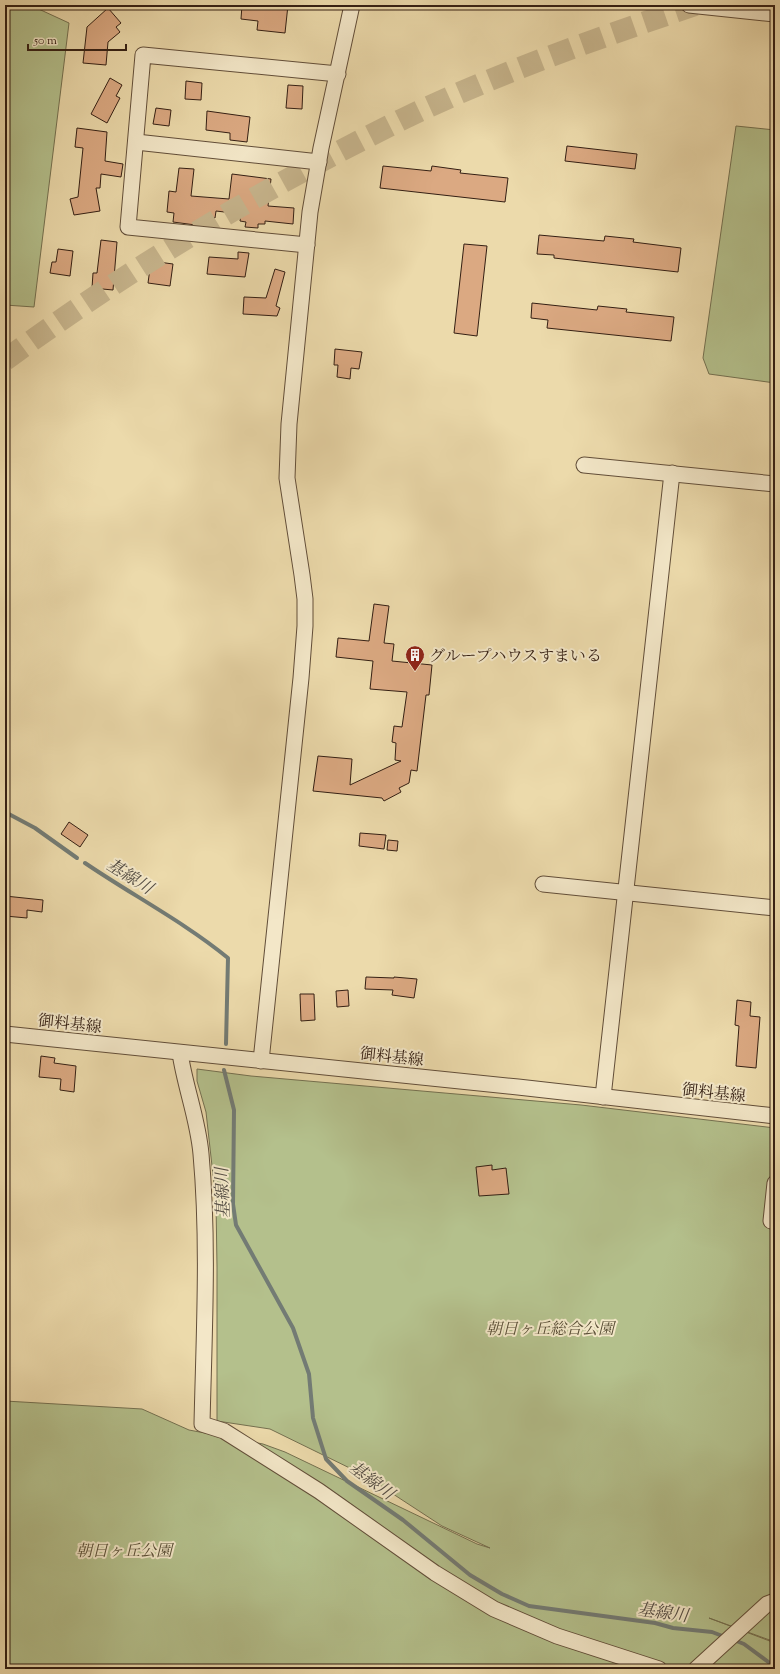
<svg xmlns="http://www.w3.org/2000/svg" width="780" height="1674" viewBox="0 0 780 1674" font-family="'Sorts Mill Goudy','Noto Serif JP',serif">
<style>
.green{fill:#b4c08c;stroke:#747050}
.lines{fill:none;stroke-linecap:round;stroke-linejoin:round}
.stream{stroke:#737b74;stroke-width:4}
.building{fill:#dba982;stroke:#341f13}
.highway-tunnel{stroke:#c7b58d;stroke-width:22;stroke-dasharray:22 11;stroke-linecap:butt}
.minor-casing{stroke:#624e39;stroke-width:17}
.minor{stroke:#f3e7c8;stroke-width:15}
.labels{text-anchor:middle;stroke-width:4;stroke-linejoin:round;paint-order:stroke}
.poi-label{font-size:16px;fill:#341f13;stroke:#f3e7c8;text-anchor:start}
.street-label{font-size:16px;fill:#341f13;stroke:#f3e7c8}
.park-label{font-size:16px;font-style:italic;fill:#5a4f37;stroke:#f3e7c8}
.water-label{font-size:17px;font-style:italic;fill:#544d44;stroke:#f3e7c8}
</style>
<rect width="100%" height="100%" fill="#ecdaab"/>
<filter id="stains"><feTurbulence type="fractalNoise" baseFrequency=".005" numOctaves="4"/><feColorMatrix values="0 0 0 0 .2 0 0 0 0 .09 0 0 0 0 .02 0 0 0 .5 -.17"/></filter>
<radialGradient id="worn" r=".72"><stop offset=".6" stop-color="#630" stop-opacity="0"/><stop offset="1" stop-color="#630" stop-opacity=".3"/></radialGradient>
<g class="green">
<path d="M5,5H30L69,23L34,307L5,305Z"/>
<path d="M736,126L775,130V383L709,374L703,358Z"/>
<path d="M197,1069L251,1076L581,1105L775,1128V1642L709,1618L775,1643V1669H5V1401L142,1409L189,1430L263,1444L285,1452L477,1544L490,1548L442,1526L364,1475L270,1429L217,1421V1267L216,1202L206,1112L197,1081Z"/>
</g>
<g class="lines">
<g class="stream">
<path d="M5,812L35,828L77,858"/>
<path d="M85,863C132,895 184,922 228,958L226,1044"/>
<path d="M224,1070L234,1110L233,1204L236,1225L293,1328L309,1374L313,1418L326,1459L347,1481L403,1520L470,1575L502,1594L529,1606L655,1623L673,1628L712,1632L725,1637"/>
<path d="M734,1640L744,1644L775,1667"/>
</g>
</g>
<g class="building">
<path d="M242,5H288L285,33L257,30L258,21L241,19Z"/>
<path d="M108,8L121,23L116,27L120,32L108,42L106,65L83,63L87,27Z"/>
<path d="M110,78L122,85L116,96L120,98L107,123L91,114Z"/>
<path d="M186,81L202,83L201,100L185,99Z"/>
<path d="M288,85L303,86L302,109L286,108Z"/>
<path d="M156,108L171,110L169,126L153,124Z"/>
<path d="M207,111L250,117L247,142L230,140V133L206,130Z"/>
<path d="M77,128L107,132L105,161L123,164L121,177L101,174L100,188H96L100,211L74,215L70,199L78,197L83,148L75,147Z"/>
<path d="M567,146L637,154L635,169L565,161Z"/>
<path d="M383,166L431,171L432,166L461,170L460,173L508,178L505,202L380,188Z"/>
<path d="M179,168L194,169L191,196L229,199L232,174L271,179L268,206L294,208L293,224L265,221V224H258V228L245,227L246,222L240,221L241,214L216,211L215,218L204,217L203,226L173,222L174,213L167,212L169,191L176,192Z"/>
<path d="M539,235L604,241L605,236L634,239L633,242L681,248L678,272L554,258V255L537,254Z"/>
<path d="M101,240L117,242L113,290L92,288L93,273H97Z"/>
<path d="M464,244L487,246L477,336L454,333Z"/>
<path d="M58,249L73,251L70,276L50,273L52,262H56Z"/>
<path d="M238,252L249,253L245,277L207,274L209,257L238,259Z"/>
<path d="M151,261L173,264L170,286L148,283Z"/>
<path d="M275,269L285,272L276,306L280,308L277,316L243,314L244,297L266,298Z"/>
<path d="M532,303L597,310L598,306L627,309L626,312L674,317L671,341L547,328L548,320L531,318Z"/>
<path d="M335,349L362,352L359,369L351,368L350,379L337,377L338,365H334Z"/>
<path d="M374,604L389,606L384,643L394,644L392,661L432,665L429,695H426L417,771L411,770L409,783L399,788L401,792L384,801L382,798L313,791L318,756L352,759L350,785L401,761L395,760L396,743L392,742L394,726L402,727L407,692L370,689L373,661L336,657L338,638L369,641Z"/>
<path d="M69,822L88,835L80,847L61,834Z"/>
<path d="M360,833L386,835L384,849L359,846Z"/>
<path d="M388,840L398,841L397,851L387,850Z"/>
<path d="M5,896L43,900L42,912L27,910V918L5,916Z"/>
<path d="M366,977L394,978V977L417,979L414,998L392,995L393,990L365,989Z"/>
<path d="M348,990L349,1006L337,1007L336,991Z"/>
<path d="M300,994H314L315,1020L301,1021Z"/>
<path d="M737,1000L751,1002L750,1016L760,1017L756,1068L736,1066L739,1026L735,1025Z"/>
<path d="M41,1056L55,1058L54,1063L76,1066L74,1092L60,1090L61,1079L39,1077Z"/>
<path d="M492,1165V1170L506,1168L509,1194L479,1196L476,1167Z"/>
</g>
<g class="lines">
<path class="highway-tunnel" d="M5,360C130,268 264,188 403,119C497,73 596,39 695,5"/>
<defs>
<g id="minor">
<path d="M689,5L775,14"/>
<path d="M136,142L319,162"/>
<path d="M307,245L128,227L143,55L338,74"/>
<path d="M584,465L775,484"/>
<path d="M543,884L775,908"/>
<path d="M5,1034L518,1087L775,1116"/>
<path d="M180,1053C185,1087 198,1119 201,1154C209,1243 204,1334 202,1424L224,1431L319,1491L435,1573L494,1609L557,1636L659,1669"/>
<path d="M261,1061L301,678L305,626V599L302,575L287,478L289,424L310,212L321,148L352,5"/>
<path d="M603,1097L672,473"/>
<path d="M771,1221L775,1183"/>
<path d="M696,1669L767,1604L775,1601"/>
</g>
</defs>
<use href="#minor" class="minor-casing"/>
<use href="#minor" class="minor"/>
</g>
<defs>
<symbol id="building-pin" viewBox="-11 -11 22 30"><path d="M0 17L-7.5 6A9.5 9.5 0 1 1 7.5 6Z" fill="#8f2418" stroke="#f3e7c8"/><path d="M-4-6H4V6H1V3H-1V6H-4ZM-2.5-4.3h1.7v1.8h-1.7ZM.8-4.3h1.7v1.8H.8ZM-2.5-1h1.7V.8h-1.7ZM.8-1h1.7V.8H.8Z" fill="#fff"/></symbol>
</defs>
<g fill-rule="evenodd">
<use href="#building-pin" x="404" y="644" width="22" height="30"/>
</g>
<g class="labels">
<g class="poi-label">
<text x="429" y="661">グループハウスすまいる</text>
</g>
<g class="street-label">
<text transform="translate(70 1023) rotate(6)" y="6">御料基線</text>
<text transform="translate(392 1056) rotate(6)" y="6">御料基線</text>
<text transform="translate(714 1092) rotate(6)" y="6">御料基線</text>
</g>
<g class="park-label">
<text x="550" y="1334">朝日ヶ丘総合公園</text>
<text x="124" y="1556">朝日ヶ丘公園</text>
</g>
<g class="water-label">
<text transform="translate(130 876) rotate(32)" y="6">基線川</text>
<text transform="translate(222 1193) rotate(-92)" y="6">基線川</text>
<text transform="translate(372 1480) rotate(37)" y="6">基線川</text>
<text transform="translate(663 1612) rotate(8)" y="6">基線川</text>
</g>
</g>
<rect width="780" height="1674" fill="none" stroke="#ecdaab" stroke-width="20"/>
<rect x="6" y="6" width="768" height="1662" fill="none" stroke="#341f13" stroke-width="2"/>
<rect x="10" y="10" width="760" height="1654" fill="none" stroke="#341f13"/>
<path d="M28 44v6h98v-6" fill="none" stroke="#341f13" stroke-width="2"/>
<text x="34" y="44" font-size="12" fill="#341f13" stroke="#f3e7c8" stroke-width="3" paint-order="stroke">50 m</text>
<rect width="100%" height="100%" filter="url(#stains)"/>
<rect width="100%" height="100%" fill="url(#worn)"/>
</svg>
